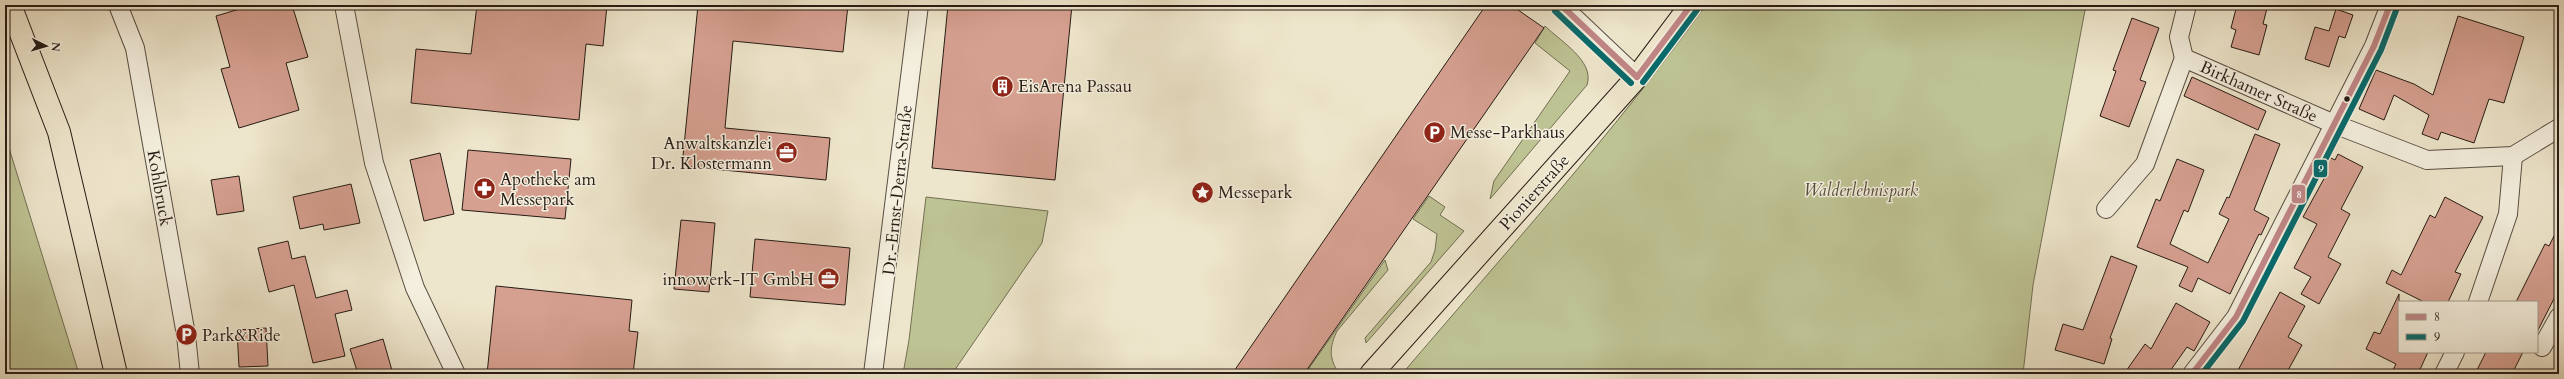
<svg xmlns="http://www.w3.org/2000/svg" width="2564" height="379" viewBox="0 0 2564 379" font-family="Cardo,serif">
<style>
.green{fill:#bec394;stroke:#726f54}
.building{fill:#d6a091;stroke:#261b14}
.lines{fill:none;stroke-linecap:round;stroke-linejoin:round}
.minor-casing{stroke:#584e42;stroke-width:20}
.major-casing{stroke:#261b14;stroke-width:24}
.minor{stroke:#f4efde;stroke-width:18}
.major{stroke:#eee6cc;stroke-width:22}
.bus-1-casing{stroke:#f4efde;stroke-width:9}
.bus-2-casing{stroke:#f4efde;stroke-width:9}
.bus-1{stroke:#c08686;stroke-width:6}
.bus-2{stroke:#076a6c;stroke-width:6}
.bus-dot{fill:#261b14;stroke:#f4efde;stroke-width:1.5}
.labels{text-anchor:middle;stroke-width:3;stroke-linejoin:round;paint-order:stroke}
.poi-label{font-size:17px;fill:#261b14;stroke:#f4efde;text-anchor:start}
.street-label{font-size:17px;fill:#261b14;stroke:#f4efde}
.park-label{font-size:17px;font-style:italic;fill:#544d3a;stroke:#f4efde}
.line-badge{stroke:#f4efde;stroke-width:1.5}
.badge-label{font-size:11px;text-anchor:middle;font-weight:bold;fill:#fff}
</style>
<rect width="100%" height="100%" fill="#eee6cc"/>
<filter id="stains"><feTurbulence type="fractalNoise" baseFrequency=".005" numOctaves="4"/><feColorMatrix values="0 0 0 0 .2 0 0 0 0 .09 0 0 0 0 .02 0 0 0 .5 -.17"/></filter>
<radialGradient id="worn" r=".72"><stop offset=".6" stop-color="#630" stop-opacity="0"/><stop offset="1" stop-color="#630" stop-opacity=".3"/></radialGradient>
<g class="green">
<path d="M1706,5H2086L2033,285L2023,374H1402C1505,253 1613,134 1706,5Z"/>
<path d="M1545,26C1560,41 1595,61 1587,85L1490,199L1494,181L1570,71L1535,43Z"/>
<path d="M5,135L79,374H5Z"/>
<path d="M1429,196L1445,207L1440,215L1464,231L1366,343L1365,338L1431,262L1435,250L1437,234L1413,219Z"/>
<path d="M926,197L1048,211L1042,243L952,374H903L909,340Z"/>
<path d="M1385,260L1388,270L1337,331C1329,348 1329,358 1339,374H1305Z"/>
</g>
<g class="building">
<path d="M253,5H292L308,57L286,63L299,110L239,128L221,69L230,67L216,16Z"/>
<path d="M477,5H607L603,46L586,44L579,120L411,103L416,49L471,54Z"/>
<path d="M698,5H848L843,52L733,41L725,128L830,138L826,180L682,166Z"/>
<path d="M948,5H1072L1055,180L932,168Z"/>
<path d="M1486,5H1511L1544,28L1304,374H1232Z"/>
<path d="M2237,5H2255L2267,8L2263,24L2267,25L2259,55L2231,47L2236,30L2231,28Z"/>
<path d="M2336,9L2353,15L2345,38L2339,36L2329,67L2305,59L2315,27L2329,31Z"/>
<path d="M2458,16L2524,37L2504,103L2489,99L2474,143L2441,132L2438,140L2422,134L2429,115L2394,95L2384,120L2359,109L2376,70L2414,84L2433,95Z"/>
<path d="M2132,18L2159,28L2140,80L2146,82L2129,127L2100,116L2116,71L2113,70Z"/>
<path d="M2192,77L2266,111L2258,130L2184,96Z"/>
<path d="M2255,134L2280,144L2254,210L2269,218L2261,235L2259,234L2230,294L2198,278L2192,292L2179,286L2188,267L2137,247L2156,199L2160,201L2177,159L2204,170L2188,212L2184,210L2170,244L2208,263L2229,219L2219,214L2227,197L2229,198Z"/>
<path d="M468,150L571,159L565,219L462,210Z"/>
<path d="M440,153L454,214L424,221L410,160Z"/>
<path d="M2338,154L2363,167L2341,209L2350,214L2328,257L2341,264L2319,304L2301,294L2311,277L2294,268L2317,224L2303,217L2326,175L2321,173L2329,157L2335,160Z"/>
<path d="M239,176L244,211L217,215L211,180Z"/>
<path d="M351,184L360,223L324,230L323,224L300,229L293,197Z"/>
<path d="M2445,197L2483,217L2455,272L2461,274L2448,302H2424L2386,283L2392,270L2401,275L2430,215L2435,218Z"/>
<path d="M681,220L715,223L709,292L674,289Z"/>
<path d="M2559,226V289L2537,332V302H2516L2545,244L2549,246Z"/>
<path d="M755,239L850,248L845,305L750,297Z"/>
<path d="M288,241L292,259L305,256L316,298L347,290L352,310L335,314L345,356L313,363L294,285L269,292L258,248Z"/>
<path d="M2111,256L2137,266L2110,338L2112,339L2104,364L2055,350L2063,324L2083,330Z"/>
<path d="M496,286L632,300L629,331L638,332L633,374H487Z"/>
<path d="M2280,292L2305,306L2288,337L2302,345L2286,374H2236Z"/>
<path d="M2399,294V352H2428L2418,374H2391L2396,364L2366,349L2374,332L2380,334Z"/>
<path d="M2176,303L2210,322L2194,351L2187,347L2168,374H2124L2145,344L2151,349Z"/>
<path d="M266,328L268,366L239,367L237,330Z"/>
<path d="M383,339L393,374H358L350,349Z"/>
<path d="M2486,352H2523L2512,374H2475Z"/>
</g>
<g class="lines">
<defs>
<g id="minor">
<path d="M118,5L135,48L186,335L190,374"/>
<path d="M344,5L374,163L415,288L456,374"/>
<path d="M1561,5L1637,77"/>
<path d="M2187,5L2179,37L2184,58L2334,124L2427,160L2513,156L2559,128"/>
<path d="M2106,209L2145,164L2184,58"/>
<path d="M2478,302L2508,214L2513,156"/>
<path d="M2542,347L2559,317"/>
<path d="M873,374L919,5"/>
<path d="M2192,374L2236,317L2374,46L2390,5"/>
<path d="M2444,374L2455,352"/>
</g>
<g id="major">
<path d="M10,5L59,132L116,374"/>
<path d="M1371,374L1637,77L1691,5"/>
</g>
</defs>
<use href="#minor" class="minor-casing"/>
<use href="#major" class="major-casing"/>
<use href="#minor" class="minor"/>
<use href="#major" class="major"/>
<defs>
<g id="bus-1">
<path d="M1561,5L1637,77"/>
<path d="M1637,77L1691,5"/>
<path d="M2192,374L2236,317L2374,46L2390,5"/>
</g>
<g id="bus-2">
<path d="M1555,11L1631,83"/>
<path d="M1643,82L1697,10"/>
<path d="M2202,374L2243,321L2381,50L2397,8"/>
</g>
</defs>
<use href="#bus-1" class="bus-1-casing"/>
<use href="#bus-2" class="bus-2-casing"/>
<use href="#bus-1" class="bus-1"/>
<use href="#bus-2" class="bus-2"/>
</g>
<defs>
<symbol id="building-disc" viewBox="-11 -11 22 22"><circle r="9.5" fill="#8f2418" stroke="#f4efde"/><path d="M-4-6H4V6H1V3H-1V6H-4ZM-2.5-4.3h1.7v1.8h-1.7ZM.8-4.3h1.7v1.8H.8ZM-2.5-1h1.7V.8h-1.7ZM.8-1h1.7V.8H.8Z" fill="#fff"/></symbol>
<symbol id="parking-disc" viewBox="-11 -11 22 22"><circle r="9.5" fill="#8f2418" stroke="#f4efde"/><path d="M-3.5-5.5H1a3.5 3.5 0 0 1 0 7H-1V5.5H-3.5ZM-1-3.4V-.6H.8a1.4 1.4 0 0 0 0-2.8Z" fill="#fff"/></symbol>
<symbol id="office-disc" viewBox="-11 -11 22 22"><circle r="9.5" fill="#8f2418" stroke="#f4efde"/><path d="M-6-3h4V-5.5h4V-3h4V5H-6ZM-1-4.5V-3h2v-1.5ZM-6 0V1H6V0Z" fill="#fff"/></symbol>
<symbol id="pharmacy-disc" viewBox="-11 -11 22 22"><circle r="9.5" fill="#8f2418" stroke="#f4efde"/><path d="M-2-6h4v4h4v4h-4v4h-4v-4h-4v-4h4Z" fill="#fff"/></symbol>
<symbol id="sight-disc" viewBox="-11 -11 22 22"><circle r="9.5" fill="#8f2418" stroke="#f4efde"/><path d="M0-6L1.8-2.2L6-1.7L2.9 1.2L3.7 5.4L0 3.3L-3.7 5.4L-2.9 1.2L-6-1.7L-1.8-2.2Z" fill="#fff"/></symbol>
</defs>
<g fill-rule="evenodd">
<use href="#building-disc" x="990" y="74" width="25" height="25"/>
<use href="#parking-disc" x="1422" y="120" width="25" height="25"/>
<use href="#office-disc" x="774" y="140" width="25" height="25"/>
<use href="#pharmacy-disc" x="472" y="176" width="25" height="25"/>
<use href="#sight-disc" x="1190" y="180" width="25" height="25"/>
<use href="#office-disc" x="816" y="266" width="25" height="25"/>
<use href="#parking-disc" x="174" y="322" width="25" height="25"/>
</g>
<circle class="bus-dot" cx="2347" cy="99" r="3.5"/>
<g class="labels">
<g class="poi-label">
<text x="1018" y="92">EisArena Passau</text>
<text x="1450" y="138">Messe-Parkhaus</text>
<text x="772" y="149" text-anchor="end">Anwaltskanzlei<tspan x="772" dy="20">Dr. Klostermann</tspan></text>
<text x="500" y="185">Apotheke am<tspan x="500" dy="20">Messepark</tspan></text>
<text x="1218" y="198">Messepark</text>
<text x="814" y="285" text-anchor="end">innowerk-IT GmbH</text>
<text x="202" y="341">Park&amp;Ride</text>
</g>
<g class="street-label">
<text transform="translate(2259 91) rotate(24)" y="6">Birkhamer Straße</text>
<text transform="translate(160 188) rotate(80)" y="6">Kohlbruck</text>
<text transform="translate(897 190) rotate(-84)" y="6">Dr.-Ernst-Derra-Straße</text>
<text transform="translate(1534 192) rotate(-48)" y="6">Pionierstraße</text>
</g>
<g class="park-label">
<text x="1861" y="196">Walderlebnispark</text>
</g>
</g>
<g class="line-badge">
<rect x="2313" y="159" width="15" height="19" rx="4" fill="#076a6c"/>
<rect x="2291" y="184" width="15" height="20" rx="4" fill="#c08686"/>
</g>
<g class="badge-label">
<text x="2321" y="172">9</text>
<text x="2299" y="198">8</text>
</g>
<rect width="2564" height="379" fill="none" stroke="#eee6cc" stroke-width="20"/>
<rect x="6" y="6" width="2552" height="367" fill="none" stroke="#261b14" stroke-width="2"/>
<rect x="10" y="10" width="2544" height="359" fill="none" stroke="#261b14"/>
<rect x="2398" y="301" width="140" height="52" fill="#f4efde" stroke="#a29a8d"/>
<rect x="2406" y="314" width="20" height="6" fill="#c08686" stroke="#a29a8d"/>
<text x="2434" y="321" font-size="12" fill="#261b14">8</text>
<rect x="2406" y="334" width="20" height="6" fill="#076a6c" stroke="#a29a8d"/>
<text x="2434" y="341" font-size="12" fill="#261b14">9</text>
<g transform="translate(46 46) rotate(95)" stroke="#f4efde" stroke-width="3" paint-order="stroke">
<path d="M0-3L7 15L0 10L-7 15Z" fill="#261b14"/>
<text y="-6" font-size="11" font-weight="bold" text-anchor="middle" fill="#261b14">N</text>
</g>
<rect width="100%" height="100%" filter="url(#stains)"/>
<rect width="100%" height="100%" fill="url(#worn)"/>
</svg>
